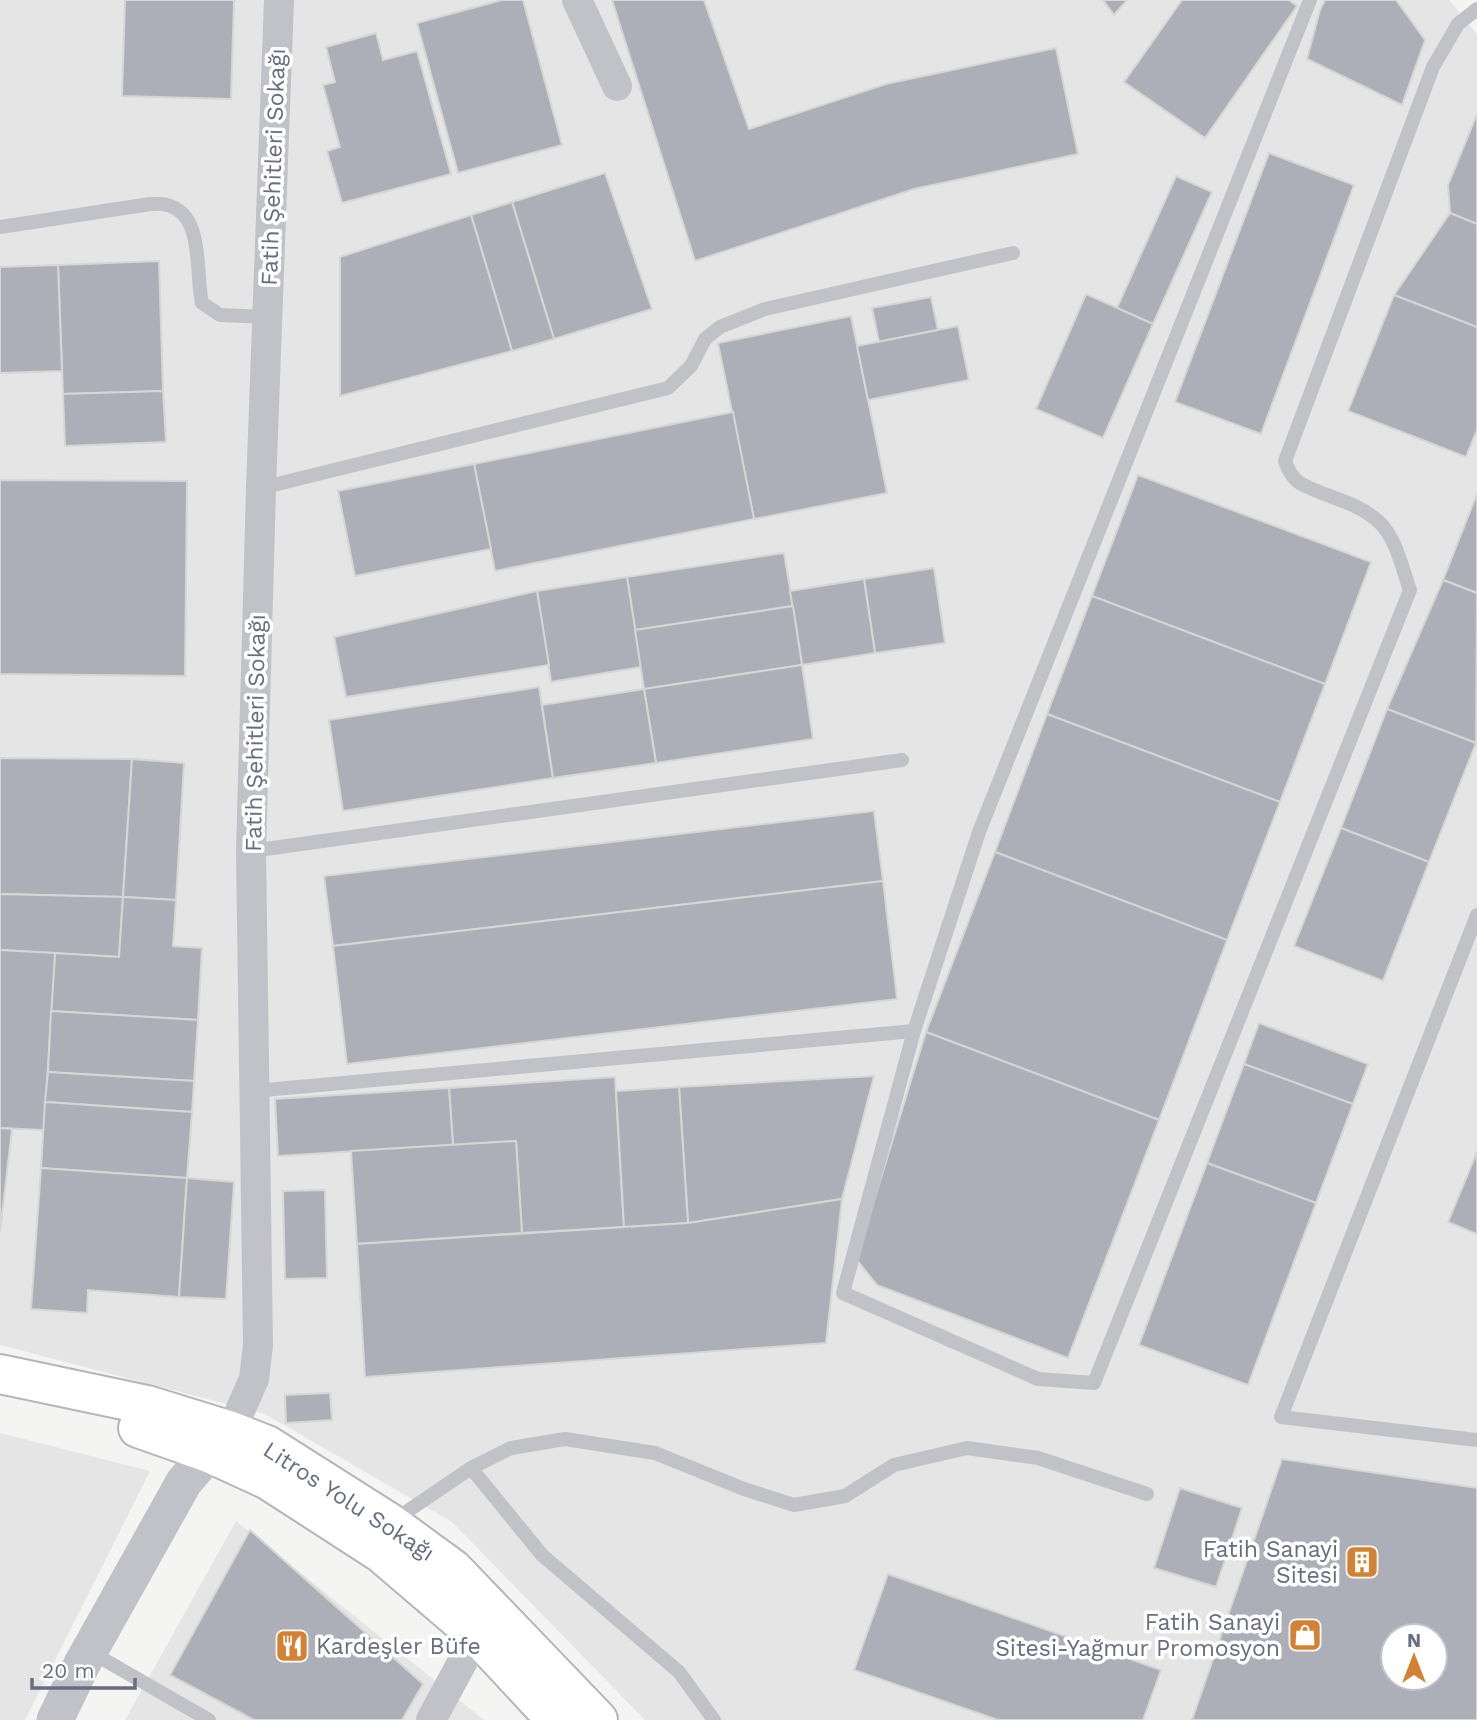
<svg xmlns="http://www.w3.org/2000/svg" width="1477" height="1720" viewBox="0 0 1477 1720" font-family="'Work Sans',sans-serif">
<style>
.built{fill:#e5e5e5;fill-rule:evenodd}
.building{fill:#acafb7;stroke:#d6d6d4;stroke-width:2;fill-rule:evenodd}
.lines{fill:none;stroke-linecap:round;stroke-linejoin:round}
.secondary-casing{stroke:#b3b5bb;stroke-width:42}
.service{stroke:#c0c2c7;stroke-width:14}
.minor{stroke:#c0c2c7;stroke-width:30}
.tertiary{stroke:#c0c2c7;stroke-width:37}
.secondary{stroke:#fff;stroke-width:38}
.labels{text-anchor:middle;stroke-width:7;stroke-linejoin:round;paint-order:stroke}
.street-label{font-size:23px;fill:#666e80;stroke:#fff}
.poi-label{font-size:23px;fill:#666e80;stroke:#fff;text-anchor:end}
</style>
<rect width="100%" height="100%" fill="#f4f5f2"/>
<g class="built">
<path d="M0,0H1449L1477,34V1720H645L452,1522L265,1414L0,1345ZM1393,1636H1435V1678H1393Z"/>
<path d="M0,1433L150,1471L25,1720H0Z"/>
<path d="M236,1521L484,1720H125Z"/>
</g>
<g class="building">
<path d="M125,0H234L231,99L122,96Z"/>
<path d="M502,0H523L562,145L458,173L417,23Z"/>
<path d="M612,0H704L749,129L886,84L1056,48L1078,154L914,189L695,261Z"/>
<path d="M1103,0H1127L1114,15Z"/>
<path d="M1182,0H1289L1297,6L1205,138L1124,82Z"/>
<path d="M1325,0H1396L1425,40L1402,105L1307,59L1320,10Z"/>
<path d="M376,33L383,60L417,51L451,174L342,203L327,151L340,147L323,85L335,82L326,47Z"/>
<path d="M1477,114V224L1450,213L1448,185Z"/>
<path d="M1269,153L1354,185L1261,434L1175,402Z"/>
<path d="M605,173L652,309L554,339L512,202Z"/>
<path d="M1176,176L1212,192L1153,324L1117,308Z"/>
<path d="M512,202L554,339L512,351L471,215Z"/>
<path d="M1450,213L1477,224V327L1394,295Z"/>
<path d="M471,215L512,351L340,396V257Z"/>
<path d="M159,261L163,391L63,394L58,265Z"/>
<path d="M58,265L62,371L0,373V267Z"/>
<path d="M1086,294L1153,324L1103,438L1036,409Z"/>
<path d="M1394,295L1477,327V430L1466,457L1348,411Z"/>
<path d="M931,297L938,330L879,342L872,308Z"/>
<path d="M851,316L887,493L754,519L718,343Z"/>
<path d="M958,326L969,380L868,400L857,346Z"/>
<path d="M163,391L166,442L65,446L63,394Z"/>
<path d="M733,412L754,519L495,571L474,464Z"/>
<path d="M474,464L491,549L355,576L338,491Z"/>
<path d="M1138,475L1371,562L1325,684L1092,596Z"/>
<path d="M0,480L187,481L185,676L0,674Z"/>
<path d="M1477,494V593L1443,580Z"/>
<path d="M784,553L793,606L635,630L627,577Z"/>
<path d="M934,568L945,643L875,653L864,579Z"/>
<path d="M627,577L641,667L551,682L537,591Z"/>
<path d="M864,579L875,653L802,665L790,591Z"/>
<path d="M1443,580L1477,593L1476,743L1387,709Z"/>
<path d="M537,591L549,665L346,697L334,637Z"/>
<path d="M1092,596L1325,684L1280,802L1047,714Z"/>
<path d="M793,606L802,665L644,689L635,630Z"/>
<path d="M802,665L813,739L656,763L644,689Z"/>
<path d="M539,687L553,778L343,811L329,720Z"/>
<path d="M644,689L656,763L553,778L542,705Z"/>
<path d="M1387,709L1476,743L1429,862L1341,828Z"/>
<path d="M1047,714L1280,802L1227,940L995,852Z"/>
<path d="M0,758L132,759L123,897L0,894Z"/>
<path d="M132,759L184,763L176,900L123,897Z"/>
<path d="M874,811L883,881L333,946L324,876Z"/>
<path d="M1341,828L1429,862L1383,981L1294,946Z"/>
<path d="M995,852L1227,940L1159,1120L926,1032Z"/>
<path d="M883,881L897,999L347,1064L333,946Z"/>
<path d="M0,894L123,897L119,957L0,950Z"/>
<path d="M123,897L176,900L173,946L202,948L198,1020L51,1011L55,953L119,957Z"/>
<path d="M0,950L55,953L44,1130L0,1128Z"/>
<path d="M51,1011L198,1020L194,1081L48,1072Z"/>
<path d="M1259,1023L1368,1064L1353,1104L1244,1064Z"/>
<path d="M926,1032L1159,1120L1068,1358L877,1285L856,1259Z"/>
<path d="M1244,1064L1353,1104L1316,1203L1207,1163Z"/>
<path d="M48,1072L194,1081L192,1112L45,1102Z"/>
<path d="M874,1076L842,1199L688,1223L679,1087Z"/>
<path d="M615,1077L624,1227L522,1233L516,1141L453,1145L449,1088Z"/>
<path d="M679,1087L688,1223L624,1227L616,1091Z"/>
<path d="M449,1088L453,1145L278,1156L275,1099Z"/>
<path d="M45,1102L192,1112L187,1178L41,1168Z"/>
<path d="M0,1128L12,1129L0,1232Z"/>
<path d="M516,1141L522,1233L357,1244L351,1151Z"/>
<path d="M1477,1152V1234L1448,1222Z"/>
<path d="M1207,1163L1316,1203L1248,1385L1139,1345Z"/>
<path d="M41,1168L187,1178L179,1297L88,1290L87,1313L31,1309Z"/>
<path d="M187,1178L234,1182L226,1299L179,1297Z"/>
<path d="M325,1190L327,1278L285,1279L283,1191Z"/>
<path d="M842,1199L826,1343L365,1377L357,1244L688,1223Z"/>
<path d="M330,1393L332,1420L286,1423L285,1395Z"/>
<path d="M1282,1459L1477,1488V1720H1192ZM1393,1636H1435V1678H1393Z"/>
<path d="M1180,1488L1242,1508L1216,1587L1154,1568Z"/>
<path d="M250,1530L423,1684L402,1720H254L170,1675Z"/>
<path d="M888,1574L1161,1670L1143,1720H998L854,1670Z"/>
</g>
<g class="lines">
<defs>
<g id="secondary">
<path d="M0,1374L147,1405L231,1431L267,1445L390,1523L453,1569L598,1720"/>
<path d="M138,1428L209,1453L268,1480L381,1553L477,1635L556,1720"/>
</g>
</defs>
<use href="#secondary" class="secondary-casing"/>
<g class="service">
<path d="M1310,0L979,832L914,1031L843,1293L1038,1379L1094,1383L1410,590C1402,568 1396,537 1378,521C1354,500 1326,498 1300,483C1292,478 1288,470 1285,461L1433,67L1458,24L1477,9"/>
<path d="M0,227L150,204C155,204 162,203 167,205C205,214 195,274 202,303L220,315L267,317"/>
<path d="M261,488L668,388L691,366L705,339L720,327L765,309L1013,253"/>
<path d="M251,851L902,760"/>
<path d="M1477,915L1281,1417L1477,1440"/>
<path d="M253,1091L914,1031"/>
<path d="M471,1468L542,1555L679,1672L714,1720"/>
<path d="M393,1521L471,1468L511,1448L565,1439L655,1453L744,1489L794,1505L845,1496L894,1465L967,1448L1038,1458L1147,1494"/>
<path d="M89,1651L209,1720"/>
</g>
<g class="minor">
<path d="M577,0L617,86"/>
<path d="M217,1445L231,1431L254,1379L258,1345L251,851L261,488L279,0"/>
<path d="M431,1720L477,1635"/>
</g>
<path class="tertiary" d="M55,1720L82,1664L184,1482L209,1453"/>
<use href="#secondary" class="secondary"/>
</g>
<defs>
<symbol id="building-square" viewBox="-11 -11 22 22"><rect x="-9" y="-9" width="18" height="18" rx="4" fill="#d38233" stroke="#fff"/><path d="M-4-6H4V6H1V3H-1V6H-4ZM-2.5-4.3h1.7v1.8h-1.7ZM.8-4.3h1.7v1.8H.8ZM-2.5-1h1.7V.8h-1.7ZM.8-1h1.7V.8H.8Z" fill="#fff"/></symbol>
<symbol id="shop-square" viewBox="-11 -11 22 22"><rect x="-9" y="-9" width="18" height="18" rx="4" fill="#d38233" stroke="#fff"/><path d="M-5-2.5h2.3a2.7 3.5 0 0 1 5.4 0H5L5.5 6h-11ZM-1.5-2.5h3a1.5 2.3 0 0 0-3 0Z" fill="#fff"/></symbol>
<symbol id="restaurant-square" viewBox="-11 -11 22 22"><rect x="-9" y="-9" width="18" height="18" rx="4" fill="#d38233" stroke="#fff"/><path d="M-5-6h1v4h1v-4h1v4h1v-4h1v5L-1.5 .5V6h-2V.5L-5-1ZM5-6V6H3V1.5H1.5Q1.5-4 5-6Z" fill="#fff"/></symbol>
</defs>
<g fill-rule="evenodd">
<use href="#building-square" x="1343" y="1543" width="38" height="38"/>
<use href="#shop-square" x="1286" y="1616" width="38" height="38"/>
<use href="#restaurant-square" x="273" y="1627" width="38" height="38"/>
</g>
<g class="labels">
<g class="street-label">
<text transform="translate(273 167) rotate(-88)" y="8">Fatih Şehitleri Sokağı</text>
<text transform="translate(255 733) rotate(-89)" y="8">Fatih Şehitleri Sokağı</text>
<text transform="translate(349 1501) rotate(33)" y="8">Litros Yolu Sokağı</text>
</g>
<g class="poi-label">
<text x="1338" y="1557">Fatih Sanayi<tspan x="1338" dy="26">Sitesi</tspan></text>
<text x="1280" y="1630">Fatih Sanayi<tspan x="1280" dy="26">Sitesi-Yağmur Promosyon</tspan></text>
<text x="316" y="1654" text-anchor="start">Kardeşler Büfe</text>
</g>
</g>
<g transform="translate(1414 1657)"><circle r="33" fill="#ffffff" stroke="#c2c5cc" stroke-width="2"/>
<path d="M0-5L12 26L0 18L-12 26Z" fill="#d38233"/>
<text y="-10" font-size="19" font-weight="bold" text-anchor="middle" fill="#666e80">N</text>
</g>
<path d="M32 1678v10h103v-10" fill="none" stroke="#666e80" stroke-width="3.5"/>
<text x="42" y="1678" font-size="21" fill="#666e80" stroke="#ffffff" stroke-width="5" paint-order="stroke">20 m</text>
</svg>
